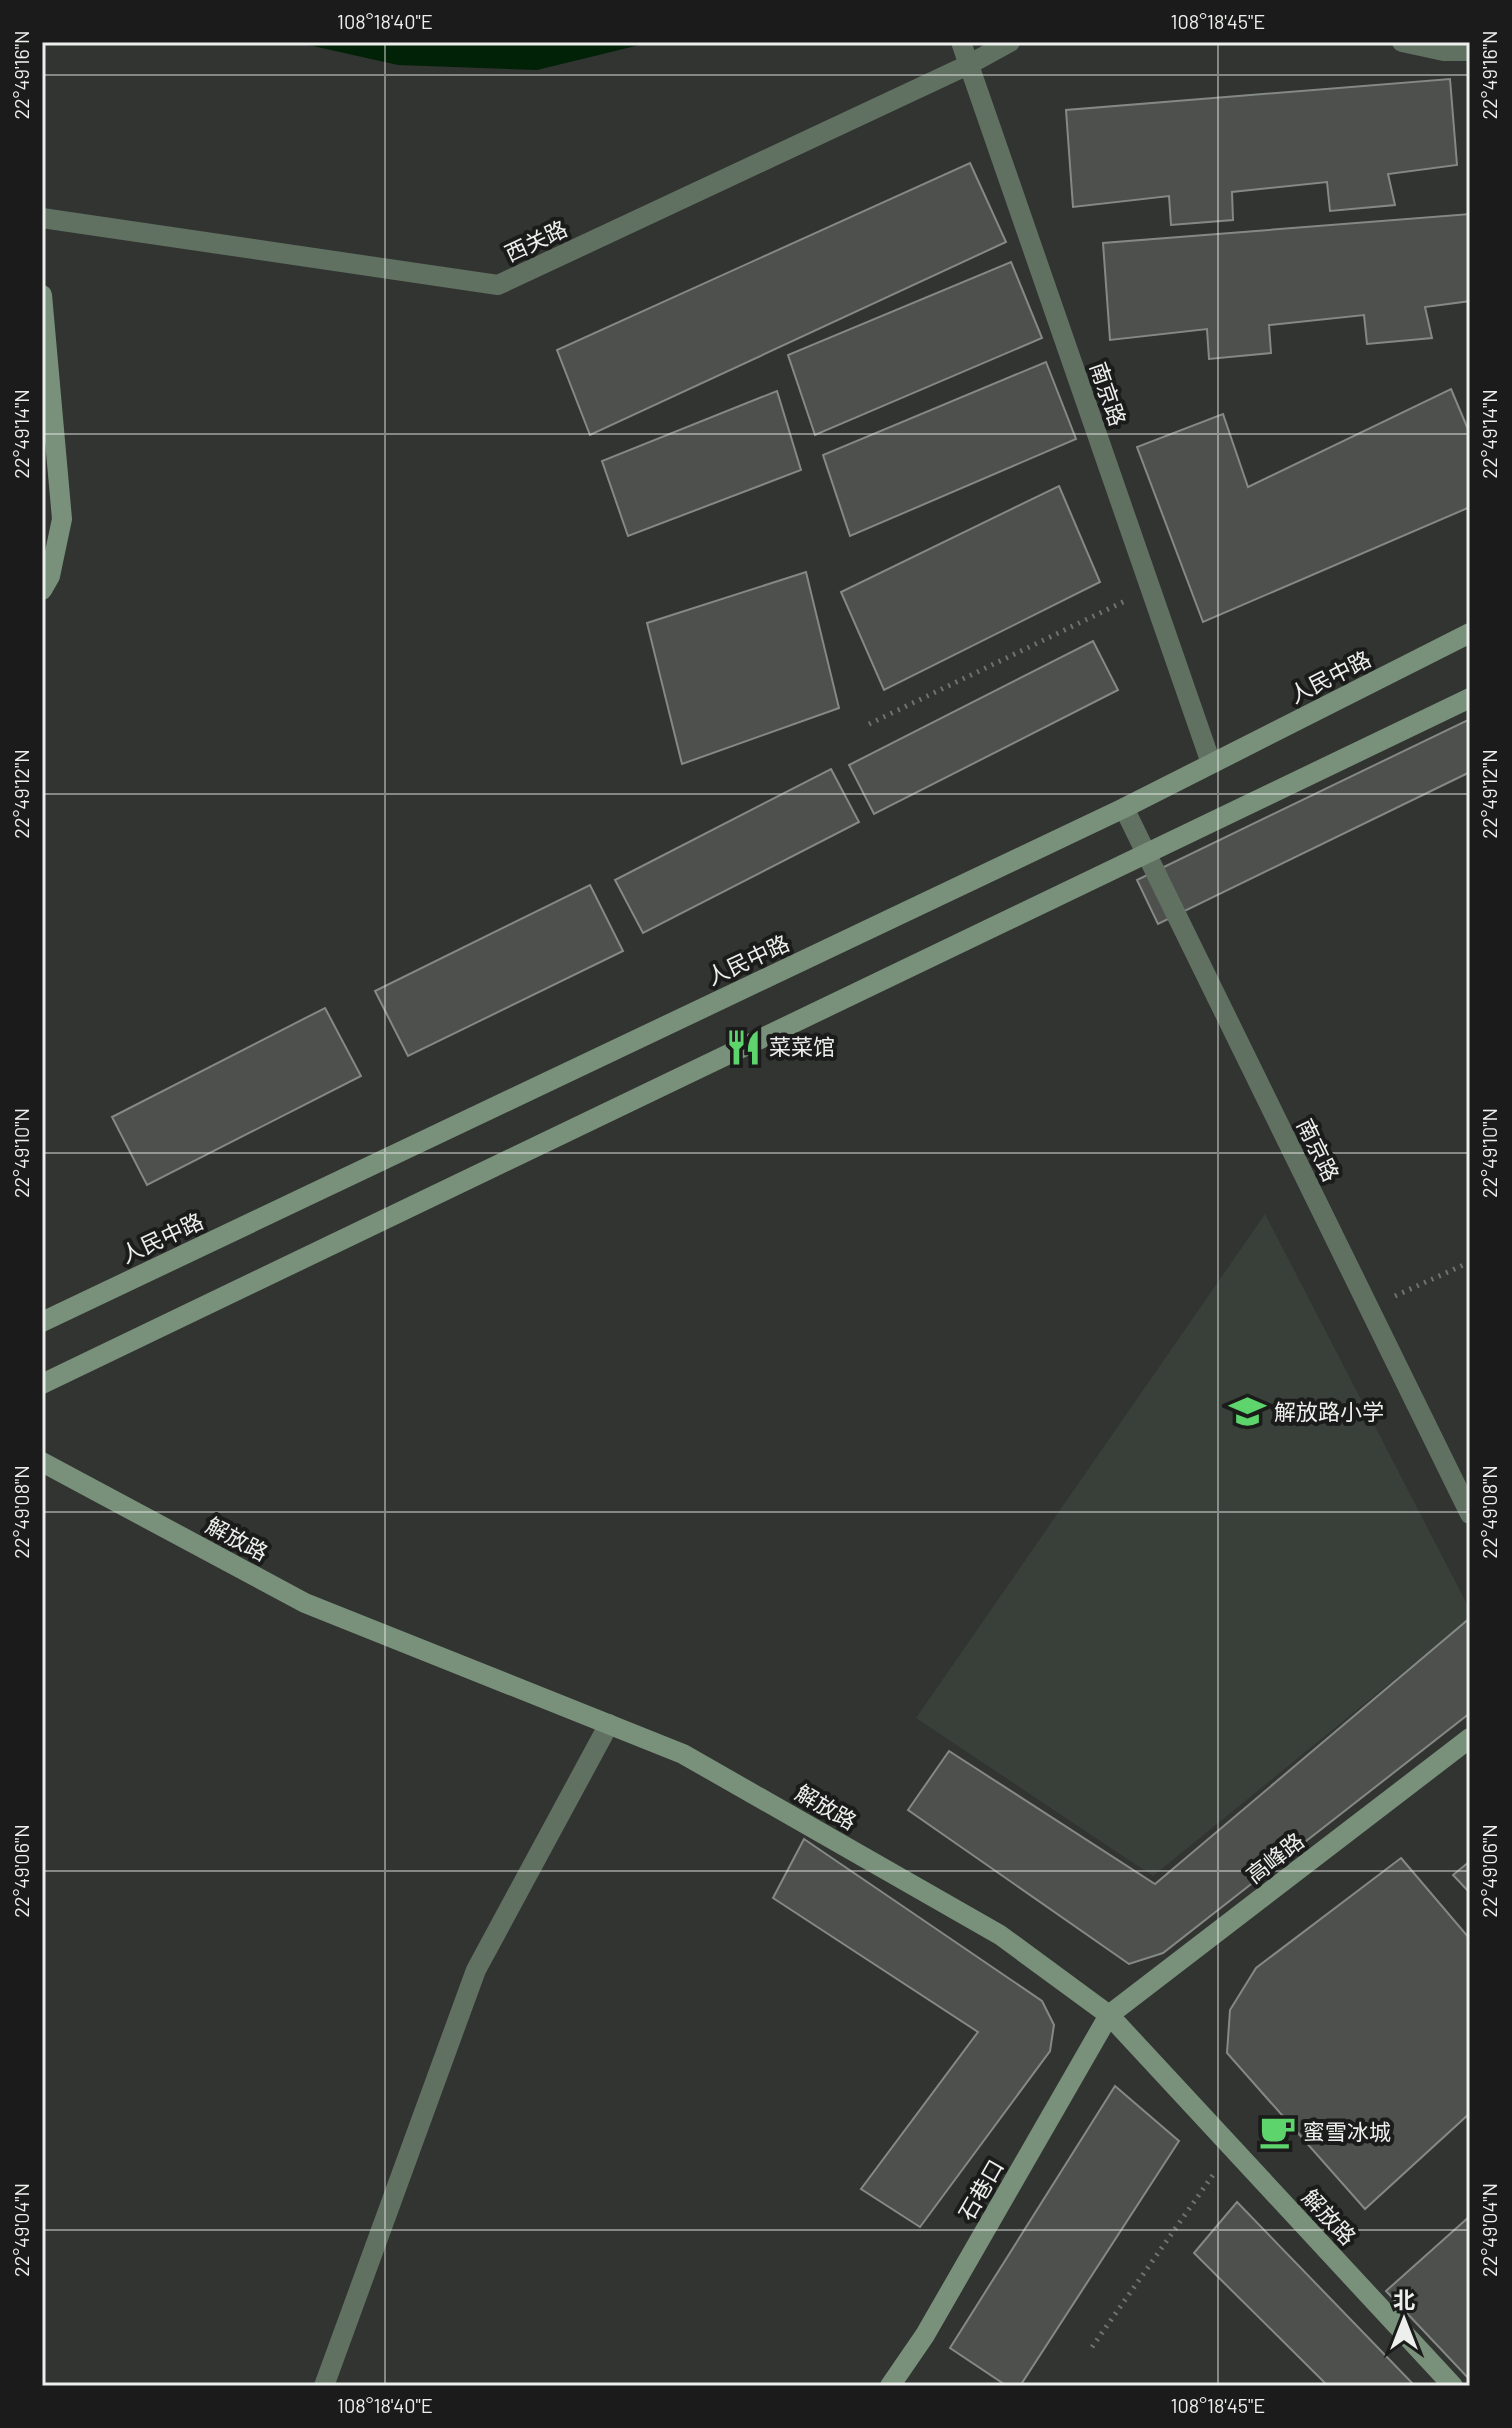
<svg xmlns="http://www.w3.org/2000/svg" width="1512" height="2428" viewBox="0 0 1512 2428" font-family="Barlow,'Noto Sans SC',sans-serif">
<style>
.built{fill:#384039}
.water{fill:#012206}
.building{fill:#4d504d;stroke:#858985;stroke-width:2}
.lines{fill:none;stroke-linecap:round;stroke-linejoin:round}
.path{stroke:#6f726f;stroke-width:5;stroke-dasharray:2 6;stroke-linecap:butt}
.street{stroke:#607061;stroke-width:20}
.secondary{stroke:#79917a;stroke-width:20}
.ticks{fill:none;stroke:#edefed;stroke-width:2;stroke-opacity:0.45}
.labels{text-anchor:middle;stroke-width:8;stroke-linejoin:round;paint-order:stroke}
.street-label{font-size:22px;fill:#edefed;stroke:#1a1b1a}
.poi-label{font-size:22px;fill:#edefed;stroke:#1a1b1a;text-anchor:start}
.neatline{fill:none;stroke:#edefed;stroke-width:3}
.ticks-label{font-size:20px;text-anchor:middle;fill:#edefed}
</style>
<rect width="100%" height="100%" fill="#313431"/>
<path class="built" d="M1265,1214L1470,1610V1618L1153,1876L916,1718Z"/>
<path class="water" d="M295,42H652L537,70L398,65Z"/>
<g class="building">
<path d="M1450,79L1457,165L1388,174L1395,205L1330,211L1327,182L1232,192L1233,220L1171,225L1169,196L1073,207L1066,110Z"/>
<path d="M970,163L1006,242L590,435L557,350Z"/>
<path d="M1470,214V301L1425,307L1432,338L1367,344L1364,315L1269,325L1271,353L1209,359L1207,329L1110,340L1103,243Z"/>
<path d="M1011,262L1042,338L815,435L788,355Z"/>
<path d="M1046,362L1076,439L850,536L823,455Z"/>
<path d="M1451,389L1470,434V507L1203,622L1137,447L1223,414L1248,487Z"/>
<path d="M777,391L801,470L628,536L602,461Z"/>
<path d="M1059,486L1100,582L884,690L841,592Z"/>
<path d="M806,572L839,708L682,764L647,623Z"/>
<path d="M1093,641L1118,690L874,814L849,765Z"/>
<path d="M1470,719V772L1158,924L1137,880Z"/>
<path d="M831,769L859,822L643,933L615,880Z"/>
<path d="M590,885L623,951L408,1056L375,991Z"/>
<path d="M325,1008L361,1076L147,1185L112,1117Z"/>
<path d="M1470,1618V1713L1163,1953L1129,1964L908,1810L949,1751L1155,1884Z"/>
<path d="M804,1839L1042,2001L1054,2025L1050,2051L920,2227L861,2189L978,2032L773,1898Z"/>
<path d="M1401,1858L1470,1939V2113L1365,2209L1227,2053L1230,2010L1256,1968Z"/>
<path d="M1470,1861V1893L1453,1875Z"/>
<path d="M1115,2086L1179,2141L1020,2386H1007L950,2348Z"/>
<path d="M1237,2202L1415,2386H1328L1194,2253Z"/>
<path d="M1470,2216V2380L1386,2291Z"/>
</g>
<g class="lines">
<g class="path">
<path d="M869,724L1125,601"/>
<path d="M1395,1296L1470,1262"/>
<path d="M1092,2347L1215,2172"/>
</g>
<g class="street">
<path d="M961,42L1211,763"/>
<path d="M1402,42L1444,51H1470"/>
<path d="M42,218L498,285L968,65L1010,42"/>
<path d="M1124,808L1470,1514"/>
<path d="M324,2386L476,1970L609,1724"/>
</g>
<g class="secondary">
<path d="M42,295L62,519L50,576L42,590"/>
<path d="M42,1322L1124,808L1470,633"/>
<path d="M42,1384L1470,698"/>
<path d="M42,1462L305,1603L683,1754L1000,1935L1109,2015L1453,2386"/>
<path d="M890,2386L925,2335L1109,2015L1470,1738"/>
</g>
</g>
<path class="ticks" d="M385,42V2386M1218,42V2386M42,75H1470M42,434H1470M42,794H1470M42,1153H1470M42,1512H1470M42,1871H1470M42,2230H1470"/>
<defs>
<symbol id="restaurant-bare" viewBox="-9 -9 18 18"><path d="M-5-6h1v4h1v-4h1v4h1v-4h1v5L-1.5 .5V6h-2V.5L-5-1ZM5-6V6H3V1.5H1.5Q1.5-4 5-6Z" fill="#5dd56c" stroke="#1a1b1a" stroke-width="2.5" paint-order="stroke"/></symbol>
<symbol id="school-bare" viewBox="-9 -9 18 18"><path d="M0-5L7-2L0 1L-7-2ZM-4 1L0 2.5L4 1V4Q0 6-4 4Z" fill="#5dd56c" stroke="#1a1b1a" stroke-width="2.5" paint-order="stroke"/></symbol>
<symbol id="cafe-bare" viewBox="-9 -9 18 18"><path d="M-5.5-4.5H6V0H3Q3 3.5 0 3.5H-2.5Q-5.5 3.5-5.5 0ZM3-3.2v2h1.7v-2ZM-6 4.5H4V6H-6Z" fill="#5dd56c" stroke="#1a1b1a" stroke-width="2.5" paint-order="stroke"/></symbol>
</defs>
<g fill-rule="evenodd">
<use href="#restaurant-bare" x="718" y="1022" width="51" height="51"/>
<use href="#school-bare" x="1222" y="1386" width="51" height="51"/>
<use href="#cafe-bare" x="1252" y="2106" width="51" height="51"/>
</g>
<g class="labels">
<g class="street-label">
<text transform="translate(536 241) rotate(-25)" y="8">西关路</text>
<text transform="translate(1108 394) rotate(71)" y="8">南京路</text>
<text transform="translate(1330 677) rotate(-27)" y="8">人民中路</text>
<text transform="translate(748 960) rotate(-25)" y="8">人民中路</text>
<text transform="translate(1318 1150) rotate(64)" y="8">南京路</text>
<text transform="translate(162 1238) rotate(-25)" y="8">人民中路</text>
<text transform="translate(237 1539) rotate(28)" y="8">解放路</text>
<text transform="translate(826 1807) rotate(30)" y="8">解放路</text>
<text transform="translate(1275 1858) rotate(-38)" y="8">高峰路</text>
<text transform="translate(981 2190) rotate(-60)" y="8">石巷口</text>
<text transform="translate(1329 2217) rotate(47)" y="8">解放路</text>
</g>
<g class="poi-label">
<text x="769" y="1055">菜菜馆</text>
<text x="1274" y="1420">解放路小学</text>
<text x="1303" y="2140">蜜雪冰城</text>
</g>
</g>
<rect width="1512" height="2428" fill="none" stroke="#1a1b1a" stroke-width="88"/>
<g transform="translate(1404 2320)" stroke="#1a1b1a" stroke-width="6" paint-order="stroke">
<path d="M0-6L14 30L0 20L-14 30Z" fill="#edefed"/>
<text y="-12" font-size="22" font-weight="bold" text-anchor="middle" fill="#edefed">北</text>
</g>
<rect x="44" y="44" width="1424" height="2340" class="neatline"/>
<g class="ticks-label">
<text x="385" y="29">108°18'40"E</text>
<text x="1218" y="29">108°18'45"E</text>
<text transform="translate(22 75) rotate(-90)" y="7">22°49'16"N</text>
<text transform="translate(1490 75) rotate(-90)" y="7">22°49'16"N</text>
<text transform="translate(22 434) rotate(-90)" y="7">22°49'14"N</text>
<text transform="translate(1490 434) rotate(-90)" y="7">22°49'14"N</text>
<text transform="translate(22 794) rotate(-90)" y="7">22°49'12"N</text>
<text transform="translate(1490 794) rotate(-90)" y="7">22°49'12"N</text>
<text transform="translate(22 1153) rotate(-90)" y="7">22°49'10"N</text>
<text transform="translate(1490 1153) rotate(-90)" y="7">22°49'10"N</text>
<text transform="translate(22 1512) rotate(-90)" y="7">22°49'08"N</text>
<text transform="translate(1490 1512) rotate(-90)" y="7">22°49'08"N</text>
<text transform="translate(22 1871) rotate(-90)" y="7">22°49'06"N</text>
<text transform="translate(1490 1871) rotate(-90)" y="7">22°49'06"N</text>
<text transform="translate(22 2230) rotate(-90)" y="7">22°49'04"N</text>
<text transform="translate(1490 2230) rotate(-90)" y="7">22°49'04"N</text>
<text x="385" y="2413">108°18'40"E</text>
<text x="1218" y="2413">108°18'45"E</text>
</g>
</svg>
